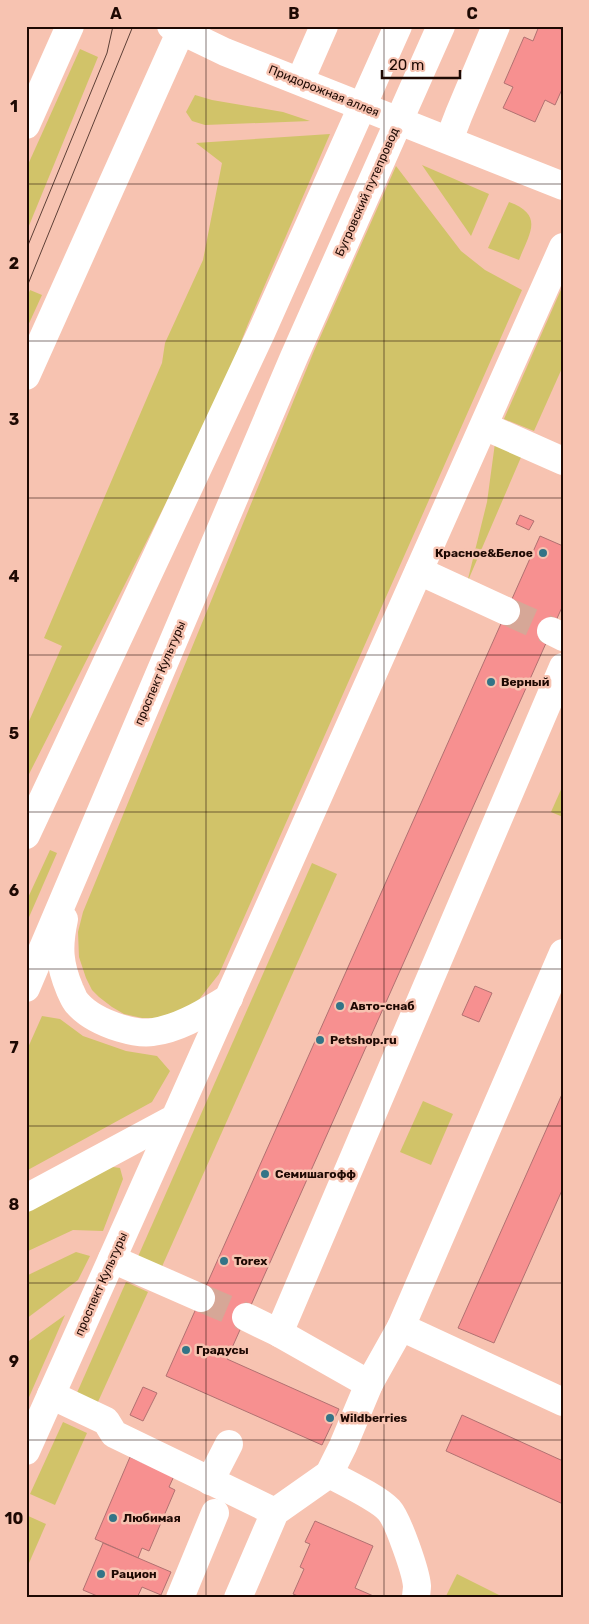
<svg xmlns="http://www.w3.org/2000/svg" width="589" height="1624" viewBox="0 0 589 1624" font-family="Rubik,sans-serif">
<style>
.green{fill:#d1c369}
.building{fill:#f79090;stroke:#b17171}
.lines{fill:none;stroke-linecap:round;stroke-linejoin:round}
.minor-tunnel{stroke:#d6a797;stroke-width:28;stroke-dasharray:28 14;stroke-linecap:butt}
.minor{stroke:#fff;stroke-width:28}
.major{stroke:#fff;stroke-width:28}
.tram{stroke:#5e4037;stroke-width:1}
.grid{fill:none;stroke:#1e0903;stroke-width:1;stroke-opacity:0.55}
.poi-dot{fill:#337487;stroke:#f7c3b1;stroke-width:2}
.labels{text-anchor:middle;stroke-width:5;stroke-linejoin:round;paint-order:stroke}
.street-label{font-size:12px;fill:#1e0903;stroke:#f7c3b1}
.poi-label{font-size:12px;font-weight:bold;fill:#1e0903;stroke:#f7c3b1;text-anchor:start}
.neatline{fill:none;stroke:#1e0903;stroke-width:2}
.grid-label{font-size:16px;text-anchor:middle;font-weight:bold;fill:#1e0903}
</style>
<rect width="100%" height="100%" fill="#f7c3b1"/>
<g class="green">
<path d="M80,49L98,57L26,233V169Z"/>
<path d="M195,95L212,100L283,112L310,121L205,125L192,121L186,112Z"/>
<path d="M330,134L248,324L219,398L26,780V728L62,646L44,638L162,363L165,343L203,260L222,163L196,143Z"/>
<path d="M422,165L489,194L471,236Z"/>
<path d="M396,166L461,251L485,270L522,290L219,974L197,1002L163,1018H142L124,1014L112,1007L99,997L92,990L86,978L79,957L78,932L83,912L314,351Z"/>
<path d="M509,202C545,215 529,234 519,260L488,248Z"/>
<path d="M563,285V366L534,431L504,419Z"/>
<path d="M30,290L42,295L26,330V299Z"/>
<path d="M495,443L522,455L467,583L487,502Z"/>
<path d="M563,785V817L551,812Z"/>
<path d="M50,850L57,853L26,924V902Z"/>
<path d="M312,863L337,874L160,1271L136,1261Z"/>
<path d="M42,1016L60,1019L83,1036L126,1051L157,1056L170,1071L152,1102L26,1171V1052Z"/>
<path d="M423,1101L453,1114L431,1165L400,1152Z"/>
<path d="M106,1166L120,1168L123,1179L103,1231L73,1230L26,1252V1212Z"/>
<path d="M76,1252L90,1256L78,1280L26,1319V1276Z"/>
<path d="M126,1282L148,1292L97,1404L76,1395Z"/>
<path d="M65,1315L26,1404V1343Z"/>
<path d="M63,1422L87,1433L55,1505L30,1494Z"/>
<path d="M26,1515L46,1524L26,1570Z"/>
<path d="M457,1574L505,1598H445Z"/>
</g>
<g class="building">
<path d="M539,26H553L563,30V87L555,105L545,100L535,122L503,108L513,87L504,83L524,37L533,41Z"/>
<path d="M520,515L534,521L529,530L516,524Z"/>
<path d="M540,536L563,546V605L227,1359L339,1409L322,1445L166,1376Z"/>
<path d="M475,986L492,993L479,1022L462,1015Z"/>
<path d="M563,1092V1188L494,1343L458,1328Z"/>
<path d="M143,1387L157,1393L143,1421L130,1415Z"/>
<path d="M462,1415L563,1461V1504L446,1451Z"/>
<path d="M130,1457L174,1476L169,1487L175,1490L149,1551L142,1548L138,1558L95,1539Z"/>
<path d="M315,1521L373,1546L355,1588L378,1598H303L293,1594L304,1569L300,1567L310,1544L305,1542Z"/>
<path d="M103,1543L171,1572L161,1595L142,1587L137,1598H102L83,1590Z"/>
</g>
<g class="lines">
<g class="minor-tunnel">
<path d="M506,611L551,631"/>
<path d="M201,1298L246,1317"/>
</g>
<g class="minor">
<path d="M171,26L225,52L563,186"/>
<path d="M300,81L324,26"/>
<path d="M26,125L70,26"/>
<path d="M449,140L459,114L496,26"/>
<path d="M484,426L563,461"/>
<path d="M419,571L506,611"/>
<path d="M551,631L563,637"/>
<path d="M112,1259L201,1298"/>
<path d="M246,1317L279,1333L369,1384"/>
<path d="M401,1327L563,953"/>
<path d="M279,1333L563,667"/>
<path d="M51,1395L106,1421L114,1434L275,1512"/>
<path d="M26,1451L175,1118"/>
<path d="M329,1474C344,1482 378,1498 389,1510C398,1520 416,1572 417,1586C417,1590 416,1594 416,1598"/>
<path d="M210,1481L229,1444"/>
<path d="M180,1598L215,1513"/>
<path d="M238,1598L275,1512L329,1474L343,1446L369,1384L401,1327L563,1402"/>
</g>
<g class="major">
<path d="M26,376L183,26"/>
<path d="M26,835L261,333L398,26"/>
<path d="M64,919C58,947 59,964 70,990C72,994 74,1000 77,1003C88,1016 104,1023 120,1028C130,1031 142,1034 153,1032C181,1028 205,1012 229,998"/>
<path d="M26,988L294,357L441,26"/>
<path d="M26,1198L175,1118L563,247"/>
</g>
<g class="tram">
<path d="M26,250L107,53L113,26"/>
<path d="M26,289L133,26"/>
</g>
</g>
<path class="grid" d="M206,26V1598M384,26V1598M26,184H563M26,341H563M26,498H563M26,655H563M26,812H563M26,969H563M26,1126H563M26,1283H563M26,1440H563"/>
<g class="poi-dot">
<circle cx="543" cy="553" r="5"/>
<circle cx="491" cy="682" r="5"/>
<circle cx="340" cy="1006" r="5"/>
<circle cx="320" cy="1040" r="5"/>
<circle cx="265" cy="1174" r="5"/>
<circle cx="224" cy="1261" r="5"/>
<circle cx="186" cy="1350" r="5"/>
<circle cx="330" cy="1418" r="5"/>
<circle cx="113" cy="1518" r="5"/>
<circle cx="101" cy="1574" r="5"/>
</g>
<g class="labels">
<g class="street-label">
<text transform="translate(324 91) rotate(22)" y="4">Придорожная аллея</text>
<text transform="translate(367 192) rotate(-66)" y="4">Бугровский путепровод</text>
<text transform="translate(160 673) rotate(-67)" y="4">проспект Культуры</text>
<text transform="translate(101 1284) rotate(-66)" y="4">проспект Культуры</text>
</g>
<g class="poi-label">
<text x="533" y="557" text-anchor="end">Красное&amp;Белое</text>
<text x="501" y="686">Верный</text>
<text x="350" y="1010">Авто-снаб</text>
<text x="330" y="1044">Petshop.ru</text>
<text x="275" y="1178">Семишагофф</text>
<text x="234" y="1265">Torex</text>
<text x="196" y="1354">Градусы</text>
<text x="340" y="1422">Wildberries</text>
<text x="123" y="1522">Любимая</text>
<text x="111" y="1578">Рацион</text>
</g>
</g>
<rect width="589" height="1624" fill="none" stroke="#f7c3b1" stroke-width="55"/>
<path d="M382 70v8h78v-8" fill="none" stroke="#1e0903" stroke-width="2.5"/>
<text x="389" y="70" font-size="15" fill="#1e0903" stroke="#f7c3b1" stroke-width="4" paint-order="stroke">20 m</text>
<rect x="28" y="28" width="534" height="1568" class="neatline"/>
<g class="grid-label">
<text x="116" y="19">A</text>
<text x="294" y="19">B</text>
<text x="472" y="19">C</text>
<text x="14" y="112">1</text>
<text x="14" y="269">2</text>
<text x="14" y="425">3</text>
<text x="14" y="582">4</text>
<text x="14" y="739">5</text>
<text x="14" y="896">6</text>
<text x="14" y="1053">7</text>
<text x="14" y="1210">8</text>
<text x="14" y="1367">9</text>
<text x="14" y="1524">10</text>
</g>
</svg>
